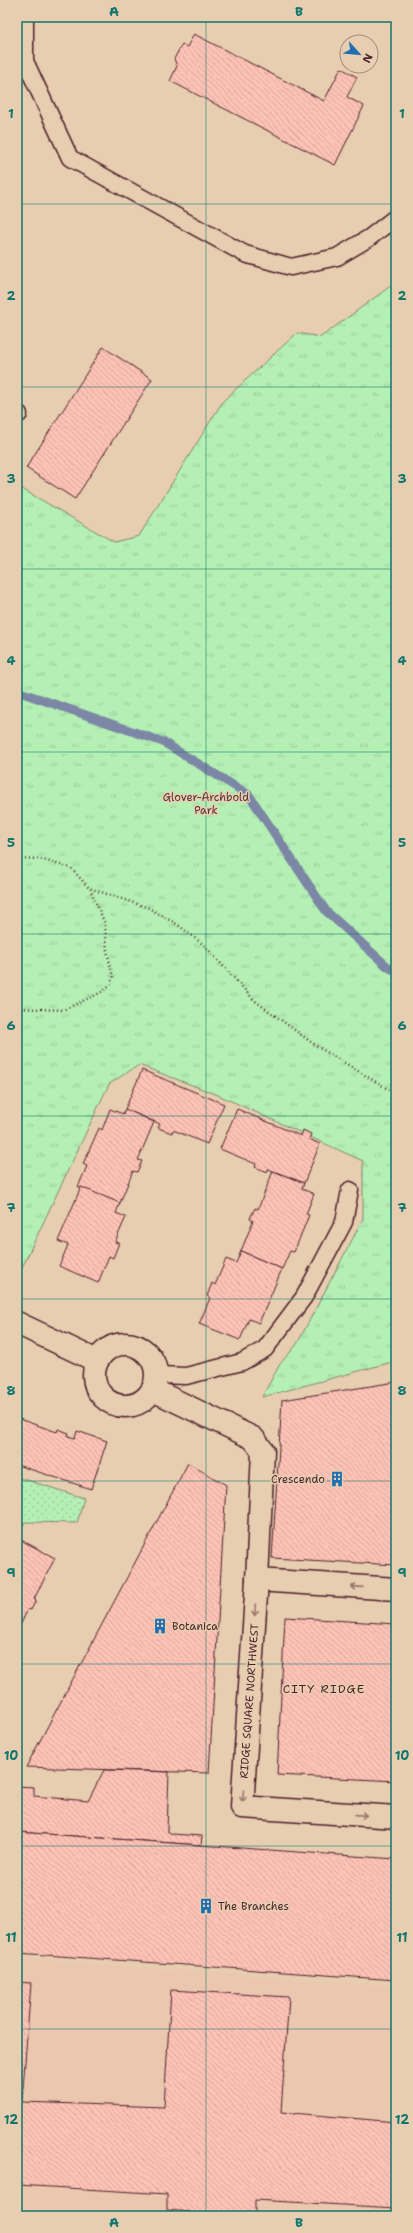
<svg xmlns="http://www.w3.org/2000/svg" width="413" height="2233" viewBox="0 0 413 2233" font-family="'Shantell Sans',sans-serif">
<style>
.built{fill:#ebc7af}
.grass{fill:url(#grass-dots);stroke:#7f8770}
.park{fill:url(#park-tufts);stroke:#7f8770}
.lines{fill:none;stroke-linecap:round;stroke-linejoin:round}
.stream{stroke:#7b86a5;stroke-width:9}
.building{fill:url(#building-back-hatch);stroke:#4a1f2b}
.lane-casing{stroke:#4a1f2b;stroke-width:19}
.street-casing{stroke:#4a1f2b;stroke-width:25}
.path{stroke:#4a1f2b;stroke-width:2.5;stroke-dasharray:1 3;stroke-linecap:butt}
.lane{stroke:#e8ceb0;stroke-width:16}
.street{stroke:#e8ceb0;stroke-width:22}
.oneway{stroke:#99766e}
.grid{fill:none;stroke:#0f766e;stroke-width:1;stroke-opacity:0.55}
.labels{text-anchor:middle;stroke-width:3;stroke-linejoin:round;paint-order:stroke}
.park-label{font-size:11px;fill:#553439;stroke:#e8ceb0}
.poi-label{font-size:11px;fill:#4a1f2b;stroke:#e8ceb0;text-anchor:start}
.street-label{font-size:11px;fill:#4a1f2b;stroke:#e8ceb0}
.neighbourhood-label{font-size:12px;letter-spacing:1px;fill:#4a1f2b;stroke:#e8ceb0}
.neatline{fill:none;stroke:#0f766e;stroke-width:1.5}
.grid-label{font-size:13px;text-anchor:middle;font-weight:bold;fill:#0f766e}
</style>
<defs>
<pattern id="grass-dots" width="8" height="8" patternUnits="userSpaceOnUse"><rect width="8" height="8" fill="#b4efb4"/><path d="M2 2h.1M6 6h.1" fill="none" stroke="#9ccc9b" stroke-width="1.8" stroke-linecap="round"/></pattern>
<pattern id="park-tufts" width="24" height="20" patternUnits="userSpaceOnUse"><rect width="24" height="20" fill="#b4efb4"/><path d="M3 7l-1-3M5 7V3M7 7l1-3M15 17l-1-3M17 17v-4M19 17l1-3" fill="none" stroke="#9ccc9b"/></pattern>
<pattern id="building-back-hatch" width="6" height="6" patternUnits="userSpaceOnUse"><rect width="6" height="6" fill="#fcc2b5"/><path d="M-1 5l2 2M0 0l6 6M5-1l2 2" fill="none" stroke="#daa69c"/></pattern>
</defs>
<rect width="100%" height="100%" fill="#e8ceb0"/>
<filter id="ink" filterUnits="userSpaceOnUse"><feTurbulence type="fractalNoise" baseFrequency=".025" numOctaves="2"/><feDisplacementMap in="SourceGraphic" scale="8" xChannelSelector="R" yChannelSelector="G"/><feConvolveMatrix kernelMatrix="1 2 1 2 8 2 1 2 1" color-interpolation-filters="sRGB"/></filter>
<g filter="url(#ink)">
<path class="built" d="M17,1958L396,1986V2216H17Z"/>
<path class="grass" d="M17,1477L84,1498L77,1523L25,1522L17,1536Z"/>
<path class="park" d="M396,282V1361L262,1397L280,1364L297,1344L363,1219V1161L218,1095L139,1065L109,1084L17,1278V486L114,542L139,536L223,401L297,333L321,337Z"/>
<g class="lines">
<path class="stream" d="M17,691L163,742L249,795L326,911L388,967L396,971"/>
</g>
<g class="building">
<path d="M194,34L324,101L341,68L357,77L347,97L364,106L335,165L170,81L177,66L174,59L182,44L187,47Z"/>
<path d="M103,347L152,379L75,499L26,468Z"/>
<path d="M142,1070L224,1104L207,1144L173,1130L172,1133L158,1128L160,1124L125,1109Z"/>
<path d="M110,1109L123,1114L125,1109L154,1122L138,1160L142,1161L137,1172L133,1171L120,1203L78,1187L87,1166L83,1164L99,1128L102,1130Z"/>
<path d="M237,1109L301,1136L303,1130L311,1134L309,1139L320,1144L304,1183L268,1169L267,1172L255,1167L256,1164L220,1149Z"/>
<path d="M273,1171L304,1183L302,1189L314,1194L306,1214L309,1215L294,1252L290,1251L282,1269L241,1251L253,1221L250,1219L251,1216L255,1208L258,1209Z"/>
<path d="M81,1187L120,1203L116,1213L126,1217L115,1242L119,1243L113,1258L109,1256L98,1283L59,1266L68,1245L58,1241Z"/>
<path d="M241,1251L282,1269L259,1323L249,1319L240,1340L199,1324L210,1298L207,1296L212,1283L215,1285L226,1259L236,1263Z"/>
<path d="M396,1382V1565L272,1558L282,1400Z"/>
<path d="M19,1419L57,1432L58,1429L69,1433L68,1436L75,1438L77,1431L107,1441L91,1489L17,1465V1425Z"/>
<path d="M188,1463L226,1485L209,1773L26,1767Z"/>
<path d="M19,1539L55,1558L34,1599L36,1600L31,1610L28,1609L17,1632V1543Z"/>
<path d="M285,1617L396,1624V1781L277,1775Z"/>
<path d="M104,1770L169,1772L167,1831L172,1834L202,1836L201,1845L17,1832V1786L34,1787V1796L88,1801Z"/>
<path d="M17,1832L396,1859V1980L17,1953Z"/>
<path d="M17,1982L31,1983L22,2102L164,2107L171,1990L289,1997L281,2112L396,2122V2208L255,2200V2216H190L191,2212L167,2210V2194L17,2185Z"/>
</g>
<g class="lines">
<defs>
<g id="lane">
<path d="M25,17V61L70,158L245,254L291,267L337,257L369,238L396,217"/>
<path d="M17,413L19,414"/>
<path d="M157,1375L186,1376L242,1362L265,1349L304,1297L344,1222L350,1190"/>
</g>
<g id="street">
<path d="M17,1323L97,1361"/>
<circle cx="125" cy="1375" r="31"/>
<path d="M153,1390L253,1438L263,1451L257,1580"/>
<path d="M396,1589L257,1580L242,1807L396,1817"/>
</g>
</defs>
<use href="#lane" class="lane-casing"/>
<use href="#street" class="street-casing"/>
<g class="path">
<path d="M17,858L40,859L71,868L89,888L149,908L178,925L204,945L254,1000L315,1045L396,1094"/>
<path d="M17,1008L63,1010L100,993L110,986L113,977L107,951L105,924L90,889"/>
</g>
<use href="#lane" class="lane"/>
<use href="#street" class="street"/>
</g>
<defs><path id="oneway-shaft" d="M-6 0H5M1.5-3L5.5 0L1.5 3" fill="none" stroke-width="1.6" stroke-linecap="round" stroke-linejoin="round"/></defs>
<g class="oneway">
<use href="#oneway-shaft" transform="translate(357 1587) rotate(-176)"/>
<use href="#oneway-shaft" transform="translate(255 1610) rotate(94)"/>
<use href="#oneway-shaft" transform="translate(243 1796) rotate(94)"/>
<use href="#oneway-shaft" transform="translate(361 1815) rotate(4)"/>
</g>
</g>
<path class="grid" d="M206,17V2216M17,204H396M17,387H396M17,569H396M17,752H396M17,934H396M17,1116H396M17,1299H396M17,1481H396M17,1664H396M17,1846H396M17,2029H396"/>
<defs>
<symbol id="building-bare" viewBox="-9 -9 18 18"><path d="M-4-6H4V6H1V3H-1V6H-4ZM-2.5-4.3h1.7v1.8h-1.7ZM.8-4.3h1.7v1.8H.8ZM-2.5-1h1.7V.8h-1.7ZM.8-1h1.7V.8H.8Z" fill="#1f6fb2" stroke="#e8ceb0" stroke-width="2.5" paint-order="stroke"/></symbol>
</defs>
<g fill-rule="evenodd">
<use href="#building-bare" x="326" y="1468" width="22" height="22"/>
<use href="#building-bare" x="149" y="1615" width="22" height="22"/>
<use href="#building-bare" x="195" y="1895" width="22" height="22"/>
</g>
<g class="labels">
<g class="park-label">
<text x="206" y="801">Glover-Archbold<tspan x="206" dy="13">Park</tspan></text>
</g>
<g class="poi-label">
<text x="325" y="1483" text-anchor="end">Crescendo</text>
<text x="172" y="1630">Botanica</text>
<text x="218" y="1910">The Branches</text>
</g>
<g class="street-label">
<text transform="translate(249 1701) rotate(-86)" y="4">RIDGE SQUARE NORTHWEST</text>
</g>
<g class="neighbourhood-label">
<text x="324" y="1693">CITY RIDGE</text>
</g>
</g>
<rect width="413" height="2233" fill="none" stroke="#e8ceb0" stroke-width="44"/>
<g transform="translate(359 54) rotate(117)"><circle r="19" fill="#e8ceb0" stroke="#a9887b"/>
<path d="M0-3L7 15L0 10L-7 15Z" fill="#1f6fb2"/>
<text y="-6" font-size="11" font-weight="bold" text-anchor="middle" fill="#4a1f2b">N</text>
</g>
<rect x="22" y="22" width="369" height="2189" class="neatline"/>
<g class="grid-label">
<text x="114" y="16">A</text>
<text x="299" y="16">B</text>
<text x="11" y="118">1</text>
<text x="402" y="118">1</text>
<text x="11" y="300">2</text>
<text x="402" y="300">2</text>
<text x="11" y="483">3</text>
<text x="402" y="483">3</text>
<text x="11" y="665">4</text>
<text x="402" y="665">4</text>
<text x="11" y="847">5</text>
<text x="402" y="847">5</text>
<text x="11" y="1030">6</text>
<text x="402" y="1030">6</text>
<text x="11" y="1212">7</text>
<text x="402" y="1212">7</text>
<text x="11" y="1395">8</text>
<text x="402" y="1395">8</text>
<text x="11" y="1577">9</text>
<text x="402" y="1577">9</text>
<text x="11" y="1760">10</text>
<text x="402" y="1760">10</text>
<text x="11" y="1942">11</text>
<text x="402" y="1942">11</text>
<text x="11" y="2124">12</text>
<text x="402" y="2124">12</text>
<text x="114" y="2227">A</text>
<text x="299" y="2227">B</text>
</g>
</svg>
